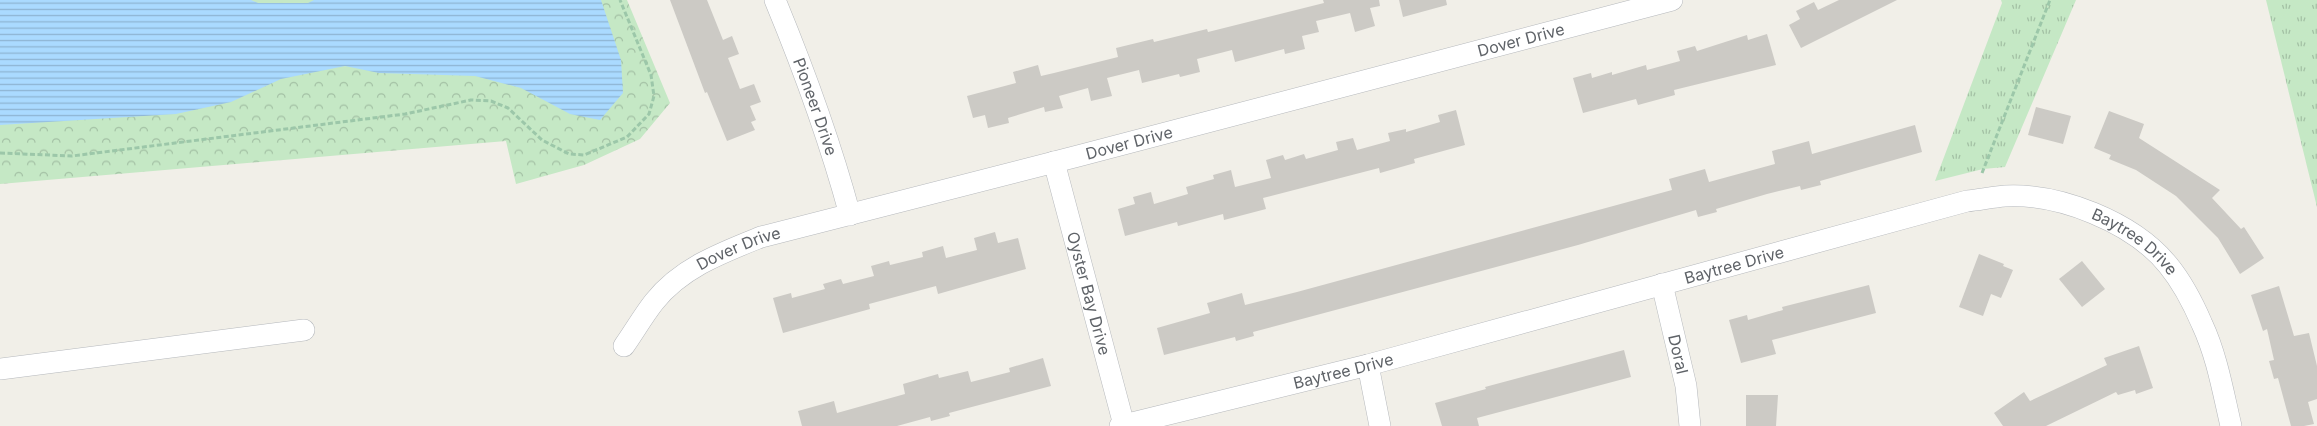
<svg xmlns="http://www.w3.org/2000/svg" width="2317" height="426" viewBox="0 0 2317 426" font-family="Inter,sans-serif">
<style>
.grass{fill:url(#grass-tufts)}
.park{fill:url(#park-crowns)}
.water{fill:url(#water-rules)}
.building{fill:#cccac5}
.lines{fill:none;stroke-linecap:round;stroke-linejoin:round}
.minor-casing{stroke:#b5b8bc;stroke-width:22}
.path{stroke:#9cc7a9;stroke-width:3;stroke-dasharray:5 2.5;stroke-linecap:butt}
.minor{stroke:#fff;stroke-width:21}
.labels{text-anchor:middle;stroke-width:4;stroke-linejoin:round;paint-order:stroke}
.street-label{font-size:16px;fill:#5f6368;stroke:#fff}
</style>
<defs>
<pattern id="grass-tufts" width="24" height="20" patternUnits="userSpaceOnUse" patternTransform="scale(1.25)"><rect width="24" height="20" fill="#c5e8c5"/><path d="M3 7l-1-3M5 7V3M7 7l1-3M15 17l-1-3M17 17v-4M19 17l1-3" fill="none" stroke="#a3c0a4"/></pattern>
<pattern id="park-crowns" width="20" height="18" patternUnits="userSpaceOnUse" patternTransform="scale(1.25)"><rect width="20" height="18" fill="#c5e8c5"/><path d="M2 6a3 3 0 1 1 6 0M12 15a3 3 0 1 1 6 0" fill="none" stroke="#a3c0a4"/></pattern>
<pattern id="water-rules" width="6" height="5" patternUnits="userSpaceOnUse" patternTransform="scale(1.25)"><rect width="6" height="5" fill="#aadaff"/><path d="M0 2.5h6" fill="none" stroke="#8eb4d2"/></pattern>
</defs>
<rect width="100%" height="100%" fill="#f1efe8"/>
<g class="grass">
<path d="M2001,0H2076L2005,167L1983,169L1935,181L2002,3Z"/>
<path d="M2266,0H2317V207Z"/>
</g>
<path class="park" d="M0,0H627L670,103L640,139L584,165L516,184L506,141L0,184Z"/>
<path class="water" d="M0,0H251L258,3H308L314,0H601L621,60L623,93L600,120L570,114L521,88L475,76L379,73L345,66L281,79L231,102L176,114L0,125Z"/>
<g class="building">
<path d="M670,0H707L723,40L732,36L739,54L728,58L740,89L754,84L761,102L750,106L756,120L751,122L755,130L727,141L707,92L705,93Z"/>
<path d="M1323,0H1379L1380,6L1370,8L1375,26L1355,32L1350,13L1316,21L1319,32L1302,36L1305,49L1285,54L1284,49L1235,62L1232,50L1197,59L1200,72L1180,77L1179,74L1142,83L1139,70L1107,78L1112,96L1091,101L1088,88L1059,96L1063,108L1045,112L1044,107L1008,118L1009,123L988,128L985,115L973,118L967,96L1016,83L1013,72L1038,65L1041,76L1054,73L1118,57L1116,48L1153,39L1154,42L1207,29L1208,32L1324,3Z"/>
<path d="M1399,0H1446L1447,5L1403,17Z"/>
<path d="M1839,0H1897L1801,48L1789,25L1800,19L1796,11L1814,2L1818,10Z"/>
<path d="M1767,34L1776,65L1674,90L1675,95L1638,105L1636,99L1583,113L1573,78L1591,73L1592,78L1612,72V75L1646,65L1647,70L1680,61L1677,51L1695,46L1697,51L1747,35L1748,40Z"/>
<path d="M2036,107L2071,116L2063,144L2028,135Z"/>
<path d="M1456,110L1465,145L1414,159L1415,163L1380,173L1379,168L1263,198L1266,209L1224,220L1223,214L1178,226L1177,222L1125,236L1118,209L1135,204L1133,197L1151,192L1154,204L1188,194L1186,187L1214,179L1213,175L1231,170L1235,187L1271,178L1266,160L1283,155L1285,160L1304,154L1306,159L1338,150L1336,142L1353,138L1357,150L1390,141L1388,133L1406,129V132L1440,122L1438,115Z"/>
<path d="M2109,111L2144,124L2139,138L2220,190L2212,198L2241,229L2244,227L2264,258L2240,274L2218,238L2176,196L2136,170L2109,159L2111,155L2094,148Z"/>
<path d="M1915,125L1922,152L1820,181L1821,185L1801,190L1800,186L1767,194L1716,209L1717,212L1698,217L1696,210L1578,245L1253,332L1254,336L1236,341L1235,337L1164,355L1157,328L1210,313L1207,303L1242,293L1245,305L1297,292L1672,190L1669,179L1705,169L1709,182L1775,164L1772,151L1809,141L1812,154Z"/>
<path d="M995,232L998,243L1018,238L1026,269L938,294L936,286L869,304L870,309L783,333L773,298L791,293L792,298L825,289L823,284L841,279L843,284L874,276L871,266L889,261L890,265L923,257L922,252L943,246L946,258L977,250L974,238Z"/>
<path d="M1979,254L2004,264L2003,266L2013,270L2001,298L1991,294L1983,316L1959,307Z"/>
<path d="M2082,261L2105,289L2082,307L2059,279Z"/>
<path d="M1869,285L1876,313L1772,340L1776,354L1741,363L1729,320L1747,315L1748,320L1783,310L1782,307Z"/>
<path d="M2279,286L2294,336L2309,333L2317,366V399L2308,402L2314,424L2304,426H2291L2278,378L2274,379L2269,361L2274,360L2267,329L2263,331L2251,295Z"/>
<path d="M2139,346L2153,388L2136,394L2135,390L2118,395L2116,392L2046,426H2003L1994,413L2024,392L2030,401L2107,365L2104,358Z"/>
<path d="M1624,350L1631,377L1477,418L1479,426H1442L1435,403L1486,389L1485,387Z"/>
<path d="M1043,358L1051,386L949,413L950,416L931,421L930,417L897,426H802L798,411L834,401L837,413L905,394L903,384L938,374L939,378L968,371L971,382L1010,372L1009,368Z"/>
<path d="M1746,395H1778L1776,426H1746Z"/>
</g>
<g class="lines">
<defs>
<g id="minor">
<path id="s1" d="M775,0C804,70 830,141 850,215"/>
<path id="s2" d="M1054,162L1124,425"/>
<path id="s3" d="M1662,284L1686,386L1690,426"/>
<path id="s4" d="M624,346C634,332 643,316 654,302C681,268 721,253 761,237L1078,156L1672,0"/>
<path d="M1368,365L1380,426"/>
<path d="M0,369L304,330"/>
<path id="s5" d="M1120,426L1368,365L1967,201C1979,200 1992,197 2005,196C2059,193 2133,222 2168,265C2182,282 2193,303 2202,324C2217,356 2223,392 2231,426"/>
</g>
</defs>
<use href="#minor" class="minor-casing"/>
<g class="path">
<path d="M0,153L72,156L405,114L471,100L491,101L508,108L542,140L569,154L584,155L627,137L649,114L654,96L651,75L620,0"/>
<path d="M1982,173L2050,0"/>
</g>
<use href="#minor" class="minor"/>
</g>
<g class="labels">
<g class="street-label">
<text dy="6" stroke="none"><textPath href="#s4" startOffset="965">Dover Drive</textPath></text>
<text dy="6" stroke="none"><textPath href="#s1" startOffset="114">Pioneer Drive</textPath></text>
<text dy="6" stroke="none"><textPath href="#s4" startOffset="560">Dover Drive</textPath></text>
<text dy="6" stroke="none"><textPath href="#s5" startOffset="1056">Baytree Drive</textPath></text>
<text dy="6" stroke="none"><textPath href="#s4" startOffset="155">Dover Drive</textPath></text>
<text dy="6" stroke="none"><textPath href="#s5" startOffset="635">Baytree Drive</textPath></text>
<text dy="6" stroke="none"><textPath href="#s2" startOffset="136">Oyster Bay Drive</textPath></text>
<text dy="6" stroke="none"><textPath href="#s3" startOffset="72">Doral</textPath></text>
<text dy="6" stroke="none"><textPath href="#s5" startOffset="230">Baytree Drive</textPath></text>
</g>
</g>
</svg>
